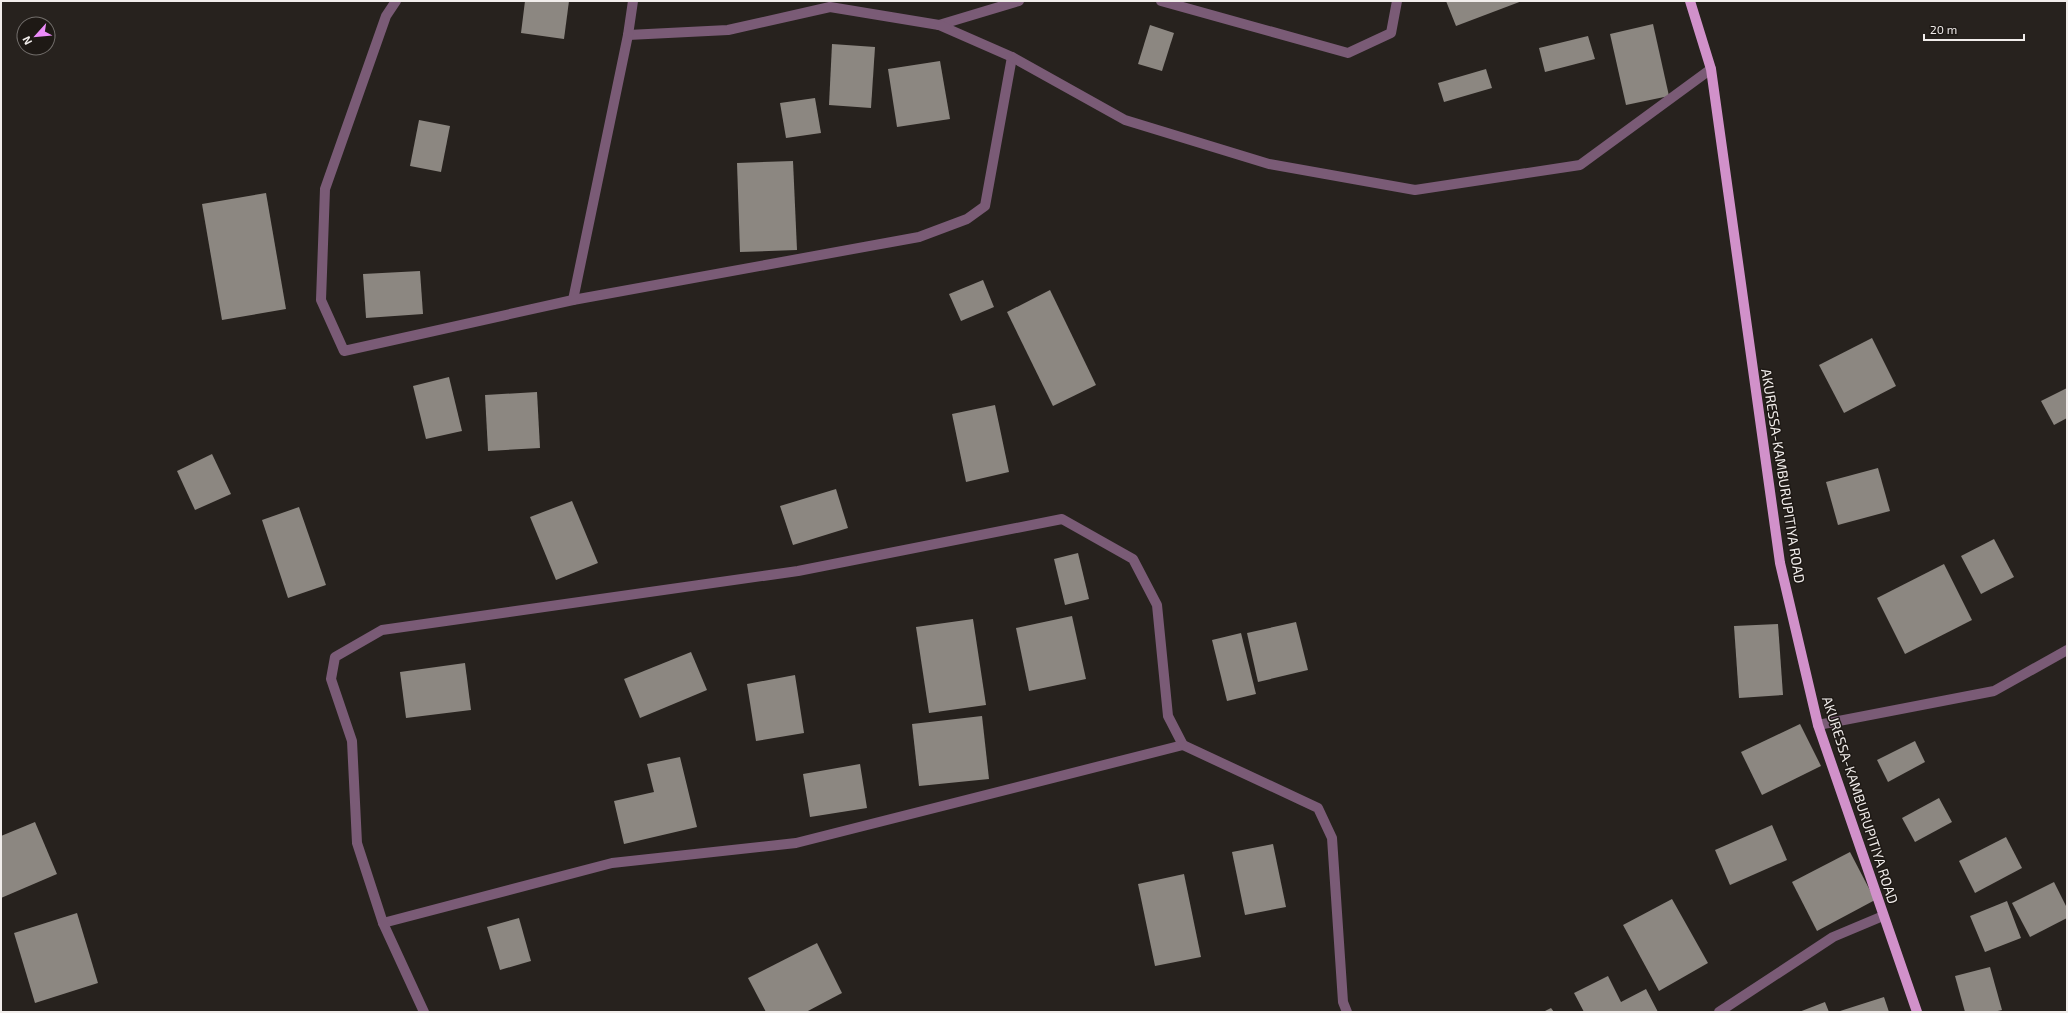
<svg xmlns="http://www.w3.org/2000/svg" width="2068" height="1013" viewBox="0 0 2068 1013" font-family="'Exo 2',sans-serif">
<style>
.building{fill:#8c8781}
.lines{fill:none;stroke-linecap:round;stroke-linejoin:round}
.lane{stroke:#7a5b76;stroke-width:10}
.street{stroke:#7a5b76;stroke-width:10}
.primary{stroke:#d191ca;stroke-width:10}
.labels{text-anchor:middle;stroke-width:3;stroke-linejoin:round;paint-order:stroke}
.street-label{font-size:14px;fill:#f1edeb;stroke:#1e1915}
</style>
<rect width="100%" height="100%" fill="#27221e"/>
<g class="building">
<path d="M525,1H569L564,39L521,33Z"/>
<path d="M1446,1H1522L1456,26Z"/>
<path d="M1653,24L1669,96L1626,105L1610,34Z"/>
<path d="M1150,25L1174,33L1162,71L1138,64Z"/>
<path d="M1588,36L1595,59L1545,72L1539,48Z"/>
<path d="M832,44L875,47L871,108L829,105Z"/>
<path d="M940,61L950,119L897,127L888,69Z"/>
<path d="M1486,69L1492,88L1444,102L1438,83Z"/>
<path d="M815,98L821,133L786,138L780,103Z"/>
<path d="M419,120L450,126L441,172L410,166Z"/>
<path d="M793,161L797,250L740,252L737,163Z"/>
<path d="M266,193L286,309L222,320L202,204Z"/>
<path d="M420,271L423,314L366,318L363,274Z"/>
<path d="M983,280L994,307L961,321L949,294Z"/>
<path d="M1050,290L1096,385L1053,406L1007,312Z"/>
<path d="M1872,338L1896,386L1844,413L1819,365Z"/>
<path d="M449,377L462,431L426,439L413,386Z"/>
<path d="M2067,388V418L2054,425L2041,401Z"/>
<path d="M537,392L540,448L488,451L485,395Z"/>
<path d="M995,405L1009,472L966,482L952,414Z"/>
<path d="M212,454L231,494L195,510L177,471Z"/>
<path d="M1878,468L1890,511L1838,525L1826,482Z"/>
<path d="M836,489L848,528L793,545L780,506Z"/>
<path d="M572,501L598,563L556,580L530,517Z"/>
<path d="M299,507L326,585L288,598L262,520Z"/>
<path d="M1994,539L2014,577L1981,594L1961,556Z"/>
<path d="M1078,553L1089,599L1065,605L1054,559Z"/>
<path d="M1944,564L1972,620L1905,654L1877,598Z"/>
<path d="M1072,616L1086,679L1029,691L1016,628Z"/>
<path d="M973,619L986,705L929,713L916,627Z"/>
<path d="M1296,622L1308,670L1258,682L1247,633Z"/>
<path d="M1778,624L1783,695L1739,698L1734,626Z"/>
<path d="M1241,633L1256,694L1227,701L1212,640Z"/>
<path d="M691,652L707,690L640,718L624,679Z"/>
<path d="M465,663L471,710L406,718L400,672Z"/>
<path d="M795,675L804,733L756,741L747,684Z"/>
<path d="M982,716L989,779L919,786L912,724Z"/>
<path d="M1800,724L1821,766L1762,795L1741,752Z"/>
<path d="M1915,741L1925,762L1888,782L1877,760Z"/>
<path d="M680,757L697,827L624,844L614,801L654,792L647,764Z"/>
<path d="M860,764L867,808L810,817L803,774Z"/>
<path d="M1939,798L1952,822L1915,842L1902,818Z"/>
<path d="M35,822L57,874L1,898V836Z"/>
<path d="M1772,825L1787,860L1730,885L1715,850Z"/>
<path d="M2006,837L2022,868L1975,893L1959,861Z"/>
<path d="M1273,844L1286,907L1245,915L1232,852Z"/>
<path d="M1850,852L1875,900L1817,931L1792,882Z"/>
<path d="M1184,874L1201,957L1155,966L1138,884Z"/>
<path d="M2054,882L2067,908V918L2030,937L2012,903Z"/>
<path d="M1672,899L1708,963L1659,991L1623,925Z"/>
<path d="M2007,901L2021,938L1985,952L1970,916Z"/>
<path d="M77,913L98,983L35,1003L14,933Z"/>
<path d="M519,918L531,961L500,970L487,927Z"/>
<path d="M817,943L842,993L806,1012H766L748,978Z"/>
<path d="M1990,967L2002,1010L1993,1012H1965L1955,976Z"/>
<path d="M1608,976L1621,1002L1646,989L1658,1012H1584L1574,993Z"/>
<path d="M1884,997L1889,1012H1837Z"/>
<path d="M1825,1002L1829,1012H1799Z"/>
<path d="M1551,1008L1554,1012H1543Z"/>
</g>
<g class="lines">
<path class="lane" d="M383,923L612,863L796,843L1183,745"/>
<g class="street">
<path d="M396,1L386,16L325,189L321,300L344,351L573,300L919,237L967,219L985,206L1012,57"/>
<path d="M1161,1L1348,53L1391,33L1397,1"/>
<path d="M939,25L1019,1"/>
<path d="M628,35L728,30L830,7L939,25L1012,57L1125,120L1269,164L1415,190L1580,165L1711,69"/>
<path d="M573,300L628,35L633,1"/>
<path d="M1818,725L1994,691L2067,650"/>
<path d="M424,1012L383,923L357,843L352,741L331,679L335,657L382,630L798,571L1062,519L1133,559L1157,605L1168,716L1183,745L1318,808L1332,838L1343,1002L1347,1012"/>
<path d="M1719,1012L1833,937L1883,916"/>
</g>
<path class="primary" d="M1690,1L1711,69L1780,563L1818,725L1917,1012"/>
</g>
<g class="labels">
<g class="street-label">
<text transform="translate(1783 476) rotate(81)" y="5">AKURESSA-KAMBURUPITIYA ROAD</text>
<text transform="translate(1860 800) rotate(72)" y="5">AKURESSA-KAMBURUPITIYA ROAD</text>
</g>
</g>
<rect width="2068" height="1013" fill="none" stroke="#f1edeb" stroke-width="4"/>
<g transform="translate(36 36) rotate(243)"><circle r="19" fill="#1e1915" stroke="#726e6b"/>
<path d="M0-3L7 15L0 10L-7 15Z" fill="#ed8cfa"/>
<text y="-6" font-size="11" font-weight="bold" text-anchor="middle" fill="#f1edeb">N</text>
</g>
<path d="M1924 34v6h100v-6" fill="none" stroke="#f1edeb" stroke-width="2"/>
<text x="1930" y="34" font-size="12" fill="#f1edeb" stroke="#1e1915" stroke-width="3" paint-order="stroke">20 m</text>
</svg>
